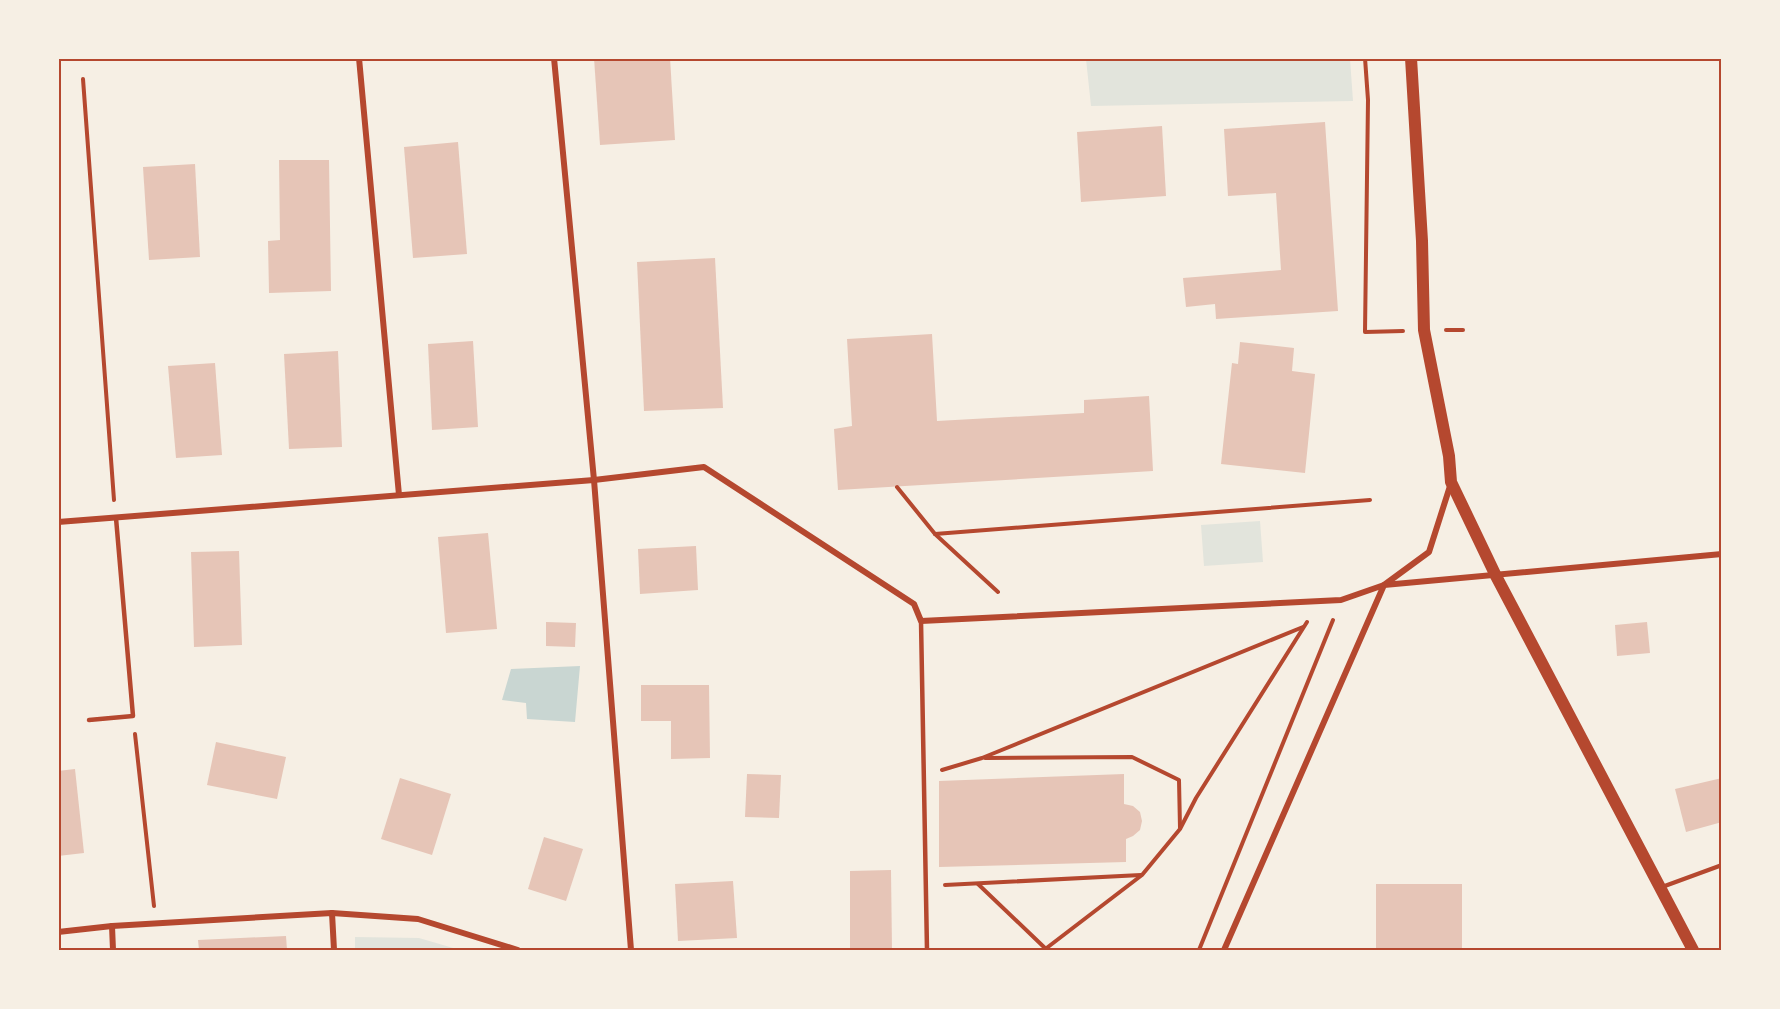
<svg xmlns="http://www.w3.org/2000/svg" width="1780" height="1009" viewBox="0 0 1780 1009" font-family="'Noto Sans',sans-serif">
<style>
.green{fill:#e2e4dc}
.water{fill:#c9d6d2}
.building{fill:#e6c5b7}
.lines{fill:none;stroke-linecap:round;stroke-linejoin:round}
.path{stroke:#b5482f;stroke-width:4}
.service{stroke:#b5482f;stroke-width:4.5}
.minor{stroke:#b5482f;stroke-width:6}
.secondary{stroke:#b5482f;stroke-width:12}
.neatline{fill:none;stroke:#b5482f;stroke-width:2}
</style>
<rect width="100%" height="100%" fill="#f6efe4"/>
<g class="green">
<path d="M1086,59H1350L1353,101L1091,106Z"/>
<path d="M1260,521L1263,562L1204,566L1201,525Z"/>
<path d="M355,937L419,938L460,950H355Z"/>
</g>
<path class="water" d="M580,666L575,722L527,719L526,703L502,700L511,669Z"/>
<g class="building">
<path d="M594,58H670L675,140L600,145Z"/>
<path d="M1325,122L1338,311L1216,319L1215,304L1186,307L1183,278L1281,270L1276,193L1228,196L1224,129Z"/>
<path d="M1162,126L1166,196L1081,202L1077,132Z"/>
<path d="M458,142L467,254L413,258L404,147Z"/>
<path d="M279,160H329L331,291L269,293L268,241L280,240Z"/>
<path d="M195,164L200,257L149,260L143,167Z"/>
<path d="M715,258L723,408L644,411L637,262Z"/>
<path d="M932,334L937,421L1084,413V400L1149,396L1153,471L838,490L834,429L852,426L847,339Z"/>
<path d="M473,341L478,427L432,430L428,344Z"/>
<path d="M1240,342L1294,348L1292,371L1315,374L1305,473L1221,464L1232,363L1238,364Z"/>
<path d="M338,351L342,447L289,449L284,354Z"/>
<path d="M215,363L222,455L176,458L168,366Z"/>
<path d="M488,533L497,629L446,633L438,537Z"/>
<path d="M696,546L698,590L640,594L638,549Z"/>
<path d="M239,551L242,645L194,647L191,552Z"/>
<path d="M546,622L576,623L575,647L546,646Z"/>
<path d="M1647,622L1650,653L1617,656L1615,625Z"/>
<path d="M641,685H709L710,758L671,759V721H641Z"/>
<path d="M216,742L286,757L277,799L207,785Z"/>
<path d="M75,769L84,853L58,856V771Z"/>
<path d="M747,774L781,775L779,818L745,817Z"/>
<path d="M1124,774V804L1133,806L1140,812L1142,821L1140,830L1133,836L1126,839V862L939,867V781Z"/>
<path d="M400,778L451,794L432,855L381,839Z"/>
<path d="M1722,778V822L1686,832L1675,789Z"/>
<path d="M544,837L583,849L566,901L528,889Z"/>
<path d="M891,870L892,950H850V871Z"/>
<path d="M733,881L737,938L678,941L675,884Z"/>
<rect x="1376" y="884" width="86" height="66"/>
<path d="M286,936L287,950H199L198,940Z"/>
</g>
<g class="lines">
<g class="path">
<path d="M1365,58L1368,100L1365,332L1403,331"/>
<path d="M83,79L114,500"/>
<path d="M1446,330H1463"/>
<path d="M897,487L935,534L998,592"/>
<path d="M935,534L1370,500"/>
<path d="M135,734L154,906"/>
<path d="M985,758L1132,757L1179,780L1180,828"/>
<path d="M942,770L982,758L1303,627"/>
<path d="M978,884L1046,949"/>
<path d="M945,885L1141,875"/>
<path d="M1044,950L1142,875L1180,829L1196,798L1307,622"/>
<path d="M1199,950L1333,620"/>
</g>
<g class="service">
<path d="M921,621L927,950"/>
<path d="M89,720L133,716L116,518"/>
<path d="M1662,887L1722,865"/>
</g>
<g class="minor">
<path d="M359,58L399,495"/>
<path d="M554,58L594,480L631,950"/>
<path d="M58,522L594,480L704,467L914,604L921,621L1341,600L1384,585L1722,554"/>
<path d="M332,913L334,950"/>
<path d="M112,926L113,950"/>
<path d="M58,932L112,926L332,913L418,919L518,950"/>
<path d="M1224,950L1384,585L1429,552L1451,483"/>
</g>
<path class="secondary" d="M1411,58L1422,241L1424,330L1449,456L1451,482L1496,576L1693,950"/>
</g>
<rect width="1780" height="1009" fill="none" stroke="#f6efe4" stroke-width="120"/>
<rect x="60" y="60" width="1660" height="889" class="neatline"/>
</svg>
